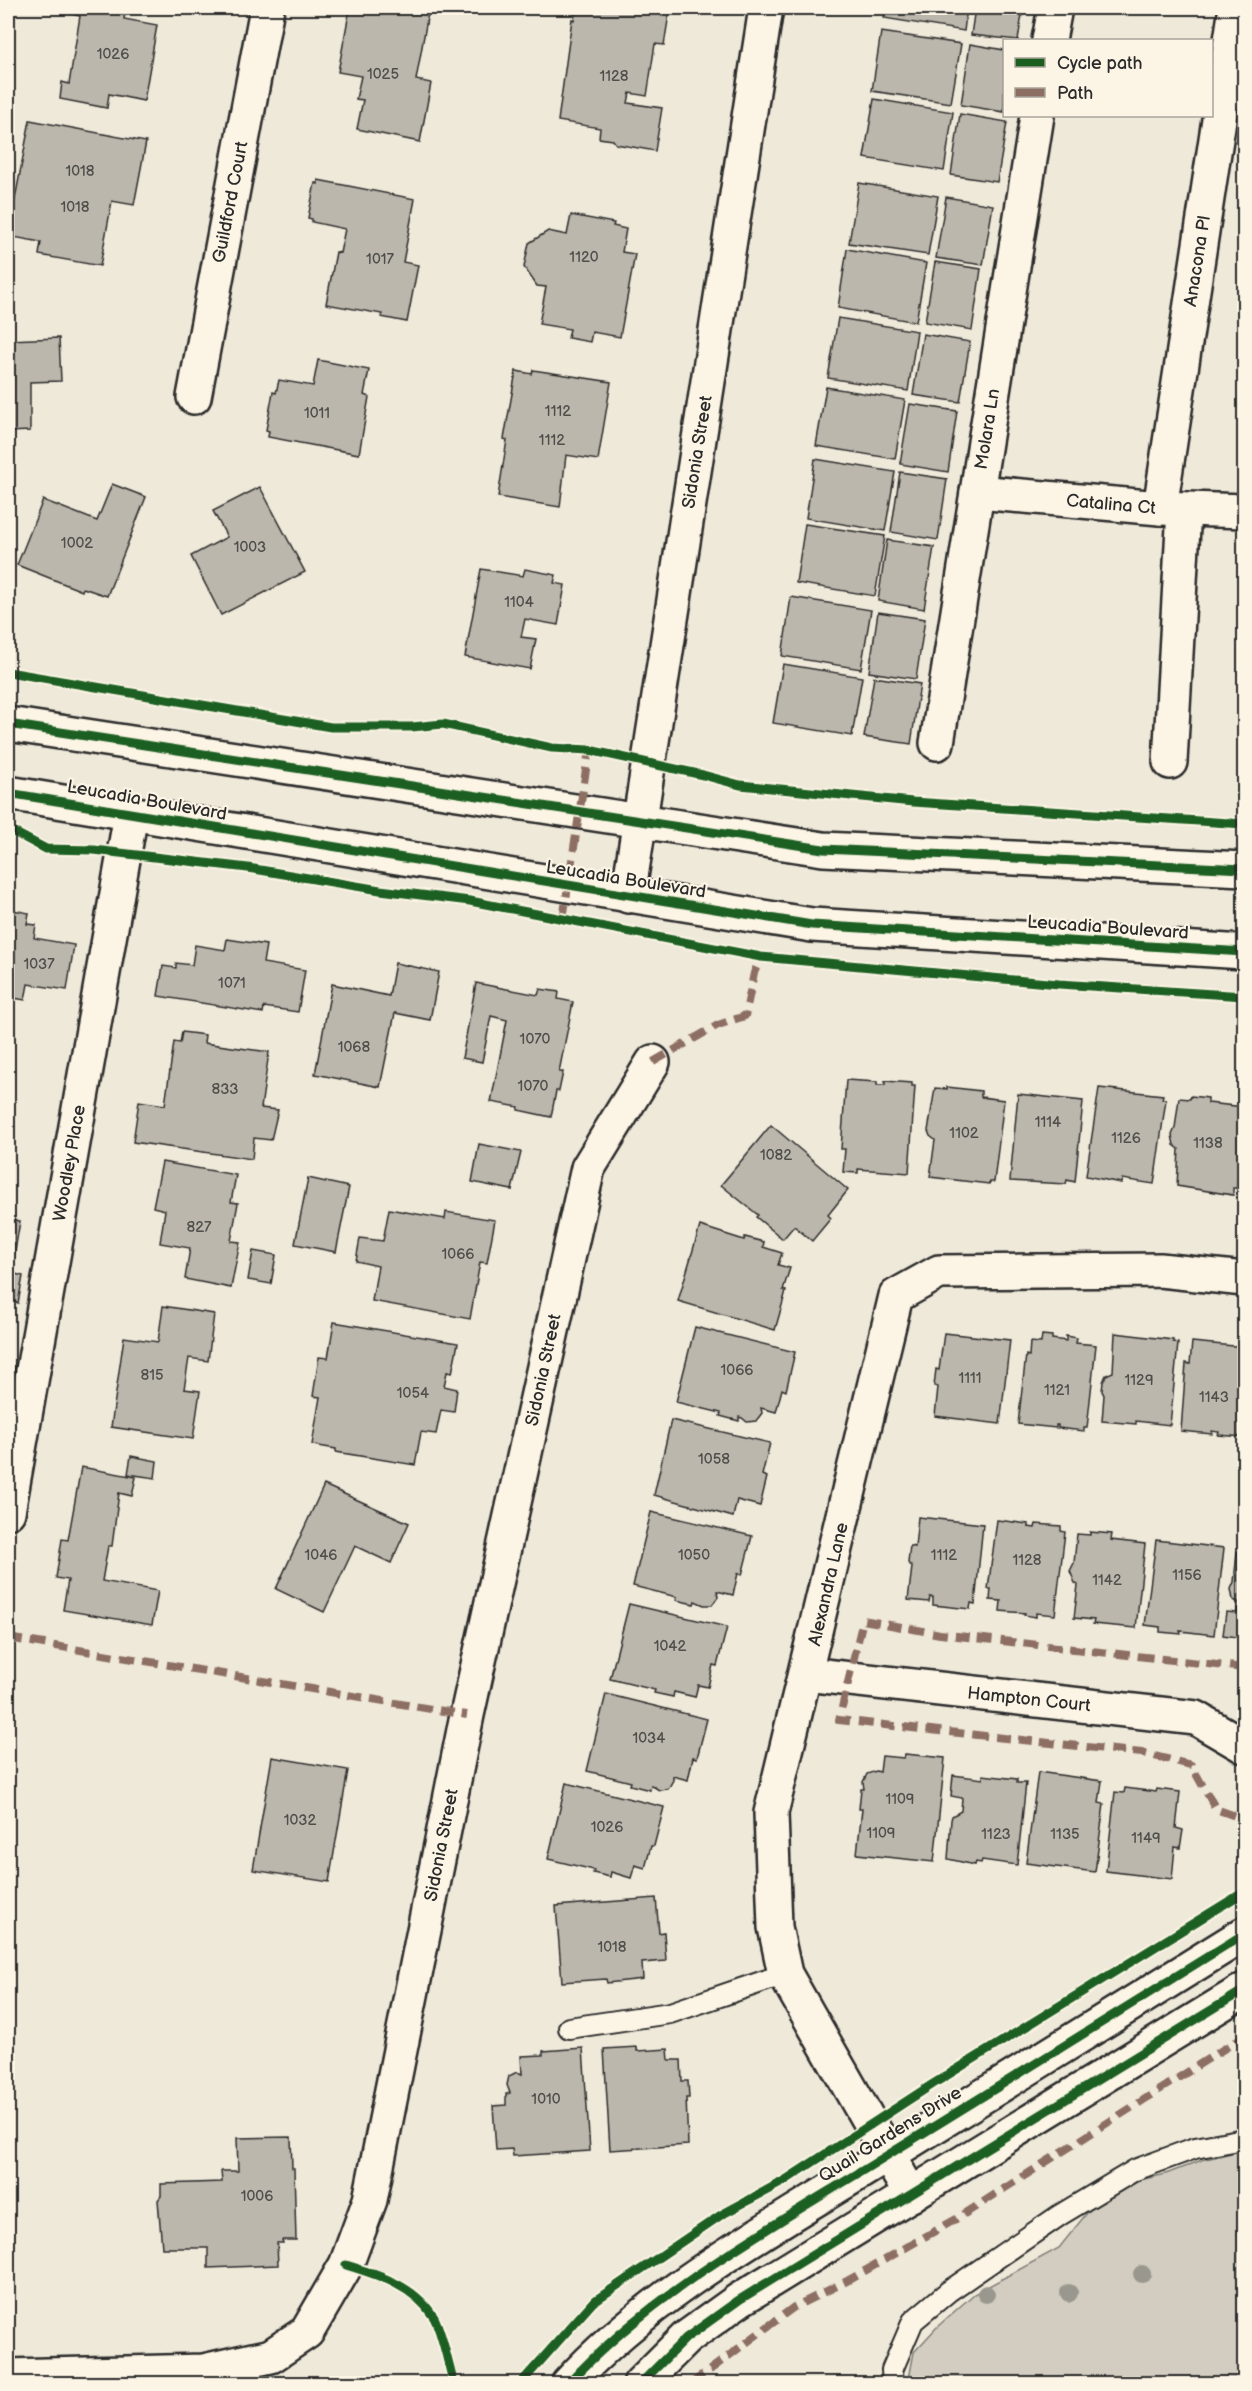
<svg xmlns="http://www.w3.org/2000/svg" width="1252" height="2391" viewBox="0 0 1252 2391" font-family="'Balsamiq Sans',sans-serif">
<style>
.green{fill:#d2cdc0;stroke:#7e7c76;stroke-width:1.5}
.building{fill:#bcb7ac;stroke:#2b2b2b;stroke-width:1.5}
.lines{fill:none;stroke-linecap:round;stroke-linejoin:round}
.lane-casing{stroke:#2b2b2b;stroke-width:24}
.street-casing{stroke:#2b2b2b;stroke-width:38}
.secondary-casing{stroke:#2b2b2b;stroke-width:38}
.primary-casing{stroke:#2b2b2b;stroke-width:38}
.lane{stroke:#fcf5e5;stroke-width:20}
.street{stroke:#fcf5e5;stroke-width:33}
.secondary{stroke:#fcf5e5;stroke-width:33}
.primary{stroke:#fcf5e5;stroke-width:33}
.quiet{stroke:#8d6e63;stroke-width:8;stroke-dasharray:15 8;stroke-linecap:butt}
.cycleway-casing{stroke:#fcf5e5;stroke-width:13}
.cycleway{stroke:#1b5e20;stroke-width:9}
.tree{fill:#9a978e}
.labels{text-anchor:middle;stroke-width:4.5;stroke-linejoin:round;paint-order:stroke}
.number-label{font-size:15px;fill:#4f4e4b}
.street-label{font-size:18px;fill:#2b2b2b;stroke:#fcf5e5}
</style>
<rect width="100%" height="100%" fill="#efe9da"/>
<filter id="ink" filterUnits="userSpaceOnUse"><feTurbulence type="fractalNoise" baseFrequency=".0167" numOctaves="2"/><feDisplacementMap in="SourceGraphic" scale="12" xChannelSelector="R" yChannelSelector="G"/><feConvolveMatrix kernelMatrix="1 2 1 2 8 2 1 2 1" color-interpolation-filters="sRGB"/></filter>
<g filter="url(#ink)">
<path class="green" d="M1244,2150V2383L908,2384L914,2352L937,2327L974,2294L1059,2248L1095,2203L1140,2180L1166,2174L1202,2160Z"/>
<g class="building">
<path d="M68,8H126L124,19L157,25L144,101L109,94L107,108L60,99L62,82L69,84L80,16L67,13Z"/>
<path d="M350,8H429L416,80L431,83L420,142L357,129L363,100L356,99L361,76L338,72Z"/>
<path d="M576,8H670L664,45L655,44L647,96L630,93L628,103L662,108L655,151L616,144L613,140L599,138L600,128L558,121L572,19L574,20Z"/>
<path d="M886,8H967L964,31L884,18Z"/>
<path d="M975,8H1023L1018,40L971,35Z"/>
<path d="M881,32L961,44L951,103L872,91Z"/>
<path d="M970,44L1004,50V112L961,105Z"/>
<path d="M874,99L953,112L944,171L864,158Z"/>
<path d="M960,114L1007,122L997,182L951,175Z"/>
<path d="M30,120L146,142L134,205L112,201L100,266L39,255L41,242L8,236Z"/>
<path d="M318,180L415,199L403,262L418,265L407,322L381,317L382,314L326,304L336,252L340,253L345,229L312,222V219L308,218L315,183L318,184Z"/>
<path d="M859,183L938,196L928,255L849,243Z"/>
<path d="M946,197L993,205L983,265L936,258Z"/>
<path d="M571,215L614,223L613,226L626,229L622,252L635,254L620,337L592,332L590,342L568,338L570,329L539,324L546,287L537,286L524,267L529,243L548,231L567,235Z"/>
<path d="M847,249L926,263L916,322L838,308Z"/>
<path d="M935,262L981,269L972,330L925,322Z"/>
<path d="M838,318L917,331L908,391L828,378Z"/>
<path d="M923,334L970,342L960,402L913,395Z"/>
<path d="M59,338L61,381L30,382V431L8,432V340Z"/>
<path d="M318,360L369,370L364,395L369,397L359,454L268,437L269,431L266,430L273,392L276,393L279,380L313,386Z"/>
<path d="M533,370L611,382L598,460L566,455L560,507L498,497L507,440L504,439L516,371L532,374Z"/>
<path d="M826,387L905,400L895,459L816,446Z"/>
<path d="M910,404L957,411L948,472L900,464Z"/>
<path d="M815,459L895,472L885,531L806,518Z"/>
<path d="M900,472L947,479L938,540L891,532Z"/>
<path d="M112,484L146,497L107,596L83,588L82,591L17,565L43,500L97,521Z"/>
<path d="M260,487L305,572L221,615L191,556L227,537L213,511Z"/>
<path d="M805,524L885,536L875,596L796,583Z"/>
<path d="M887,540L934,547L924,609L878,601Z"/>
<path d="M481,569L523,576L525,569L556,575L554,583L565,585L558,625L525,619L521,637L536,639L530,669L465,657Z"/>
<path d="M791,597L871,610L861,669L782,656Z"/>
<path d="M878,612L925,619L916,679L869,672Z"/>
<path d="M783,664L862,677L852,736L773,723Z"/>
<path d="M874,677L920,684L911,744L864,737Z"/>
<path d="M8,909L29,913L27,924L36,925L34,938L74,945L67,990L28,984L25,1000L8,997Z"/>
<path d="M227,939L266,945L263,963L305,970L298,1012L264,1007L263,1013L158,996L163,966L176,968V963L192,965L195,945L225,950Z"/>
<path d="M395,963L439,972L430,1020L395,1013L380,1087L315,1074L332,984L389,996Z"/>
<path d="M476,983L538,995L540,989L559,992L558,999L573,1002L559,1072H563L559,1091H556L551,1117L518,1110L519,1107L491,1102L507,1020L491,1016L482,1062L462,1058Z"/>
<path d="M182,1032L205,1035L204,1043L269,1052L261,1108L278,1110L271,1140L254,1138L252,1159L133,1142L139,1101L165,1105L174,1042L180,1043Z"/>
<path d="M846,1080L877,1082V1085H885V1081L912,1083V1086H915L909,1173L858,1169V1173L843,1172L845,1149H841Z"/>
<path d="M947,1087L981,1091V1097L1004,1100L994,1182H990L989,1184L930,1177L935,1140L930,1136L928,1131L935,1088L947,1089Z"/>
<path d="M1099,1088L1163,1095L1162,1099H1166L1154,1184L1122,1179L1121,1183L1086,1176Z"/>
<path d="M1018,1094L1083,1101L1075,1182L1067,1180L1066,1184L1010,1181Z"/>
<path d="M1191,1096L1208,1098V1103L1244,1107L1237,1188H1233V1195L1177,1186L1179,1149L1174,1145L1172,1135L1175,1128L1179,1098L1190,1099Z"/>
<path d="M771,1125L848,1190L828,1215L831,1218L812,1241L794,1226L783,1239L756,1217L758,1215L721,1185Z"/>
<path d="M479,1144L521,1152L512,1190L472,1182Z"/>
<path d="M162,1162L236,1175L231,1202L238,1203L231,1241L240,1242L231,1288L185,1279L190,1248L160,1243L165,1210L153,1207Z"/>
<path d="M308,1178L349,1187L336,1252L295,1244Z"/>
<path d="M389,1209L445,1219L446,1212L495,1220L487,1263L480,1262L470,1319L372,1301L378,1266L356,1261L360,1238L383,1241Z"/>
<path d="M8,1219L20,1221L13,1263L8,1262Z"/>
<path d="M700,1226L744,1240L745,1237L764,1242L763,1247L782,1253L778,1265L790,1268L783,1290L786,1291L775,1330L678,1301Z"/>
<path d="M253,1251L276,1255L271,1284L248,1280Z"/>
<path d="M8,1272L23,1276L18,1303L8,1301Z"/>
<path d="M163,1306L214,1314L208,1361L189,1358L184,1389L200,1391L193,1439L111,1427L124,1337L158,1342Z"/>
<path d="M334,1322L458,1343L452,1373L447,1372L444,1386L457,1389L454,1412L441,1410L436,1434L421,1432L415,1465L336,1452V1449L312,1445L320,1397L313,1396L319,1357L328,1358Z"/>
<path d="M695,1327L795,1352L786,1391L782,1389L776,1412L761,1408L762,1413L756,1421L747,1422L742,1418L739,1417V1421L720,1416L721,1413L676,1402Z"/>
<path d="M944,1333L1010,1340L1000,1424L935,1416L938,1387L934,1386L936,1369L939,1370Z"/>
<path d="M1115,1333L1173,1340V1342L1178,1343L1170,1425L1136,1421V1424L1102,1421L1104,1395L1102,1391L1103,1382L1106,1375L1113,1372Z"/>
<path d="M1042,1335L1052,1336V1339L1066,1341V1336L1077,1338L1076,1343L1096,1345L1087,1428H1084V1431L1058,1428V1425H1056V1428L1018,1424L1026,1355L1029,1356L1030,1342L1041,1343Z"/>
<path d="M1192,1342L1244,1347V1437L1218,1435L1219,1432L1212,1431V1434L1181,1431L1186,1363L1190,1364Z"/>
<path d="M671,1420L770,1443L762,1475L767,1477L760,1506L737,1500L733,1517L654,1495Z"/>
<path d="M131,1456L157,1461L155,1478L128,1474Z"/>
<path d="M81,1467L136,1477L132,1496L119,1493L112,1546H108L102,1581L158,1591L152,1625L63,1610L68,1580L56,1578L62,1539L68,1540Z"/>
<path d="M324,1485L409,1523L391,1563L355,1546L324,1612L276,1589Z"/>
<path d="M651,1512L752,1536L742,1575L738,1573L733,1595L717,1591L718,1597L712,1605H704L695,1601L694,1604L676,1600L677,1597L633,1586Z"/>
<path d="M918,1517L983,1524L975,1604L971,1603L970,1609L933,1605V1597H930L929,1602L908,1600L912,1567L908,1563L910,1546L915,1547Z"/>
<path d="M997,1520L1028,1524V1527L1035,1528L1036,1524L1061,1526V1531L1065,1532L1055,1615L1036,1613V1617L1024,1615L1025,1613L1000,1611L1001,1601L990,1600L991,1589H988Z"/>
<path d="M1090,1532L1112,1534L1111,1540L1145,1544L1136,1628L1093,1624L1094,1620L1074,1618L1078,1585L1075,1583L1070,1571L1074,1563L1077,1534L1090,1535Z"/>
<path d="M1156,1540L1224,1548L1214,1635L1180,1631L1181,1634L1160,1632V1627L1145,1625Z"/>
<path d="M1237,1552L1244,1553V1638L1223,1635L1226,1612L1237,1613L1238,1602L1233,1600L1231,1589L1234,1582Z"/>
<path d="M629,1604L727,1627L717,1666L713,1665L708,1687L698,1685L695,1697L674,1692L673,1697L654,1693L655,1690L610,1679Z"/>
<path d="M606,1694L707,1719L697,1758L693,1757L688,1780L673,1776V1780L668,1789L659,1790L651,1785L650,1790L630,1785L631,1782L587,1771Z"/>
<path d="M905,1754L945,1758L934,1862L857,1854L862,1809H859L861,1789H864L863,1782L867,1774L876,1771L880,1772L882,1756L904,1758Z"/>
<path d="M272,1757L348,1770L329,1882L253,1870Z"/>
<path d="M1038,1772L1102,1781L1099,1803L1104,1804L1095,1872L1026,1863Z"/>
<path d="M953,1775L983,1779V1775L1017,1779V1783H1026L1017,1865L982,1860L981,1863L976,1862L975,1865L948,1859L951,1820L952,1816L961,1811L962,1798L951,1796Z"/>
<path d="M566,1783L664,1807L654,1846H651L645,1868L635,1865L631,1878L611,1872L610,1877L593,1873L594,1870L548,1859Z"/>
<path d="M1125,1788L1156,1792L1157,1789L1180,1792L1176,1828L1183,1830L1180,1848L1175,1847L1172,1879L1106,1871L1115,1792L1124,1793Z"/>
<path d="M656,1898L659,1933L664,1932L666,1961L642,1963L643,1979L607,1983L606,1979L562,1982L556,1906Z"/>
<path d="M637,2047V2051L668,2049L669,2060H681L682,2081H688L689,2098H686L688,2145L610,2150L604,2049Z"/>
<path d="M583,2048L590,2151L513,2156L512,2149L496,2150L493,2106L506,2105V2094L510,2093L507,2085L509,2076L517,2072L522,2074L521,2056L543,2055V2051Z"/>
<path d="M291,2137L292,2168H294L296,2240H282L283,2243H277L278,2265L208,2268V2248H162L158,2200L161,2196V2184L222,2182L221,2171H238L237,2138Z"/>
</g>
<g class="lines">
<defs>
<g id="lane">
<path d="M569,2028L670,2013L785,1974"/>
<path d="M893,2384L892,2370L913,2321L949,2291L1060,2215L1135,2170L1195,2148L1244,2139"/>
</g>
<g id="street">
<path d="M1049,40L1055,8"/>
<path d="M194,397L267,8"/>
<path d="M977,492L1160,508L1244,511"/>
<path d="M1160,508L1235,14"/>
<path d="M937,743L1037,116"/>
<path d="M1170,762L1184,509"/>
<path d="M628,896L766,8"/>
<path d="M8,1512L131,814"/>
<path d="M806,1674L1196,1718L1244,1746"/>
<path d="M911,2195L785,1974L775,1927L771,1813L896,1296L939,1272L1160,1270L1244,1279"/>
<path d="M8,2376L203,2371L271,2356L307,2332L346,2265L370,2200L467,1715L588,1168L653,1062"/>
</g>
<g id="secondary">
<path d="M568,2384C649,2295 768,2229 870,2166C995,2089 1120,2011 1244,1934"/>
<path d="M640,2384L686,2338L739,2300L1244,1990"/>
</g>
<g id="primary">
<path d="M8,724L823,849L1244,869"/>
<path d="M8,793L812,925L1244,952"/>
</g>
</defs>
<use href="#lane" class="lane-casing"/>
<use href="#street" class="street-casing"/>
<use href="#secondary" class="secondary-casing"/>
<use href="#primary" class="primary-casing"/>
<use href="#lane" class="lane"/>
<use href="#street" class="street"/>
<use href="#secondary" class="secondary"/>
<use href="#primary" class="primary"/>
<g class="quiet">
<path d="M563,919L589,750"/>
<path d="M653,1062L718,1025L745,1016L754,973L761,957"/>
<path d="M8,1638L467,1715"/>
<path d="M1244,1668L940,1634L863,1620L839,1720L1142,1753L1191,1765L1216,1809L1244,1819"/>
<path d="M691,2384L794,2307L847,2281L958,2218L1244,2036"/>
</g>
<defs>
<g id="cycleway">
<path d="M8,672L331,727H412L443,724L552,748L589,750L703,775L740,785L913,802L1244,824"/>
<path d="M8,724L823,849L1244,869"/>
<path d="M8,793L812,925L1244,952"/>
<path d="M8,829L46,849L94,850L248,868L380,890L470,901L761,957L1059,984L1244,996"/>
<path d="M346,2265C379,2275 414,2286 433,2316C441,2327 449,2368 454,2384"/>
<path d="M520,2384L593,2302L721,2215L784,2181L933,2084L1244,1892"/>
<path d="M568,2384C649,2295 768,2229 870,2166C995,2089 1120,2011 1244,1934"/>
<path d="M640,2384L686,2338L739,2300L1244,1990"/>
</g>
</defs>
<use href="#cycleway" class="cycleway-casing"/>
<use href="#cycleway" class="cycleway"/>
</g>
<g class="tree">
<circle cx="1142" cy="2274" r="9"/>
<circle cx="1069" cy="2293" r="9"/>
<circle cx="986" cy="2294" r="9"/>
</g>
</g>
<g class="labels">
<g class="number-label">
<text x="113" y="59">1026</text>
<text x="383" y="79">1025</text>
<text x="614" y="81">1128</text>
<text x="80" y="176">1018</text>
<text x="75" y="212">1018</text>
<text x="584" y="262">1120</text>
<text x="380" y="264">1017</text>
<text x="558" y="416">1112</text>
<text x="317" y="418">1011</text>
<text x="552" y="445">1112</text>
<text x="77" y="548">1002</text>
<text x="250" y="552">1003</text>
<text x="519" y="607">1104</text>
<text x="39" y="969">1037</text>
<text x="232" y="988">1071</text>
<text x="535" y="1044">1070</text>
<text x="354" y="1052">1068</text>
<text x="533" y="1091">1070</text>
<text x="225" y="1094">833</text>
<text x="1048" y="1127">1114</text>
<text x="964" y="1138">1102</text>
<text x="1126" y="1143">1126</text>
<text x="1208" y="1148">1138</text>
<text x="776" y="1160">1082</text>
<text x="199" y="1232">827</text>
<text x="458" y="1259">1066</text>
<text x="737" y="1375">1066</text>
<text x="152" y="1380">815</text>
<text x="970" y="1383">1111</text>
<text x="1139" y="1385">1129</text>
<text x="1057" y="1395">1121</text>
<text x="413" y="1398">1054</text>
<text x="1214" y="1402">1143</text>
<text x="714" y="1464">1058</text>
<text x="321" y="1560">1046</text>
<text x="694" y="1560">1050</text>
<text x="944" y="1560">1112</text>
<text x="1027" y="1565">1128</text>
<text x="1187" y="1580">1156</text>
<text x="1107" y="1585">1142</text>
<text x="670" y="1651">1042</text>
<text x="649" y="1743">1034</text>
<text x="900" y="1804">1109</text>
<text x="300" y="1825">1032</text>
<text x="607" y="1832">1026</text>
<text x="881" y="1838">1109</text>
<text x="996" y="1839">1123</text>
<text x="1065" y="1839">1135</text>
<text x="1146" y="1843">1149</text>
<text x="612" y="1952">1018</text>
<text x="546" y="2104">1010</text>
<text x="257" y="2201">1006</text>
</g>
<g class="street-label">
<text transform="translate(230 202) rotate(-79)" y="6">Guildford Court</text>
<text transform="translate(1197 261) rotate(-81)" y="6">Anacona Pl</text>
<text transform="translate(987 429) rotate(-81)" y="6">Molara Ln</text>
<text transform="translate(697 452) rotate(-81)" y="6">Sidonia Street</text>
<text transform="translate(1111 504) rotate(5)" y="6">Catalina Ct</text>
<text transform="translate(147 800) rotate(10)" y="6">Leucadia Boulevard</text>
<text transform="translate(626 879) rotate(9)" y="6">Leucadia Boulevard</text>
<text transform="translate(1108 927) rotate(4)" y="6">Leucadia Boulevard</text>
<text transform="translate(69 1163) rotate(-80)" y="6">Woodley Place</text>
<text transform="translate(543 1370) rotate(-78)" y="6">Sidonia Street</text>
<text transform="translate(828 1584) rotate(-77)" y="6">Alexandra Lane</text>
<text transform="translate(1029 1699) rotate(6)" y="6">Hampton Court</text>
<text transform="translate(441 1845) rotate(-79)" y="6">Sidonia Street</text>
<text transform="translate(890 2134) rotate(-32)" y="6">Quail Gardens Drive</text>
</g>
</g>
<rect width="1252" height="2391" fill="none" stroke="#fcf5e5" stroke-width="30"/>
<rect x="15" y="15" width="1222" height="2361" fill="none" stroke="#2b2b2b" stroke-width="2" filter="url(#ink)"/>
<rect x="1003" y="39" width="210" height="78" fill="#fcf5e5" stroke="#a8a49b" stroke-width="1.5"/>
<rect x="1015" y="58" width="30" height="9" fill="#1b5e20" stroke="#a8a49b" stroke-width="1.5"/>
<text x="1057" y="69" font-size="18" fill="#2b2b2b">Cycle path</text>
<rect x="1015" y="88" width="30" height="9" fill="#8d6e63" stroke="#a8a49b" stroke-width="1.5"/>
<text x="1057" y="99" font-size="18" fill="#2b2b2b">Path</text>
</svg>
